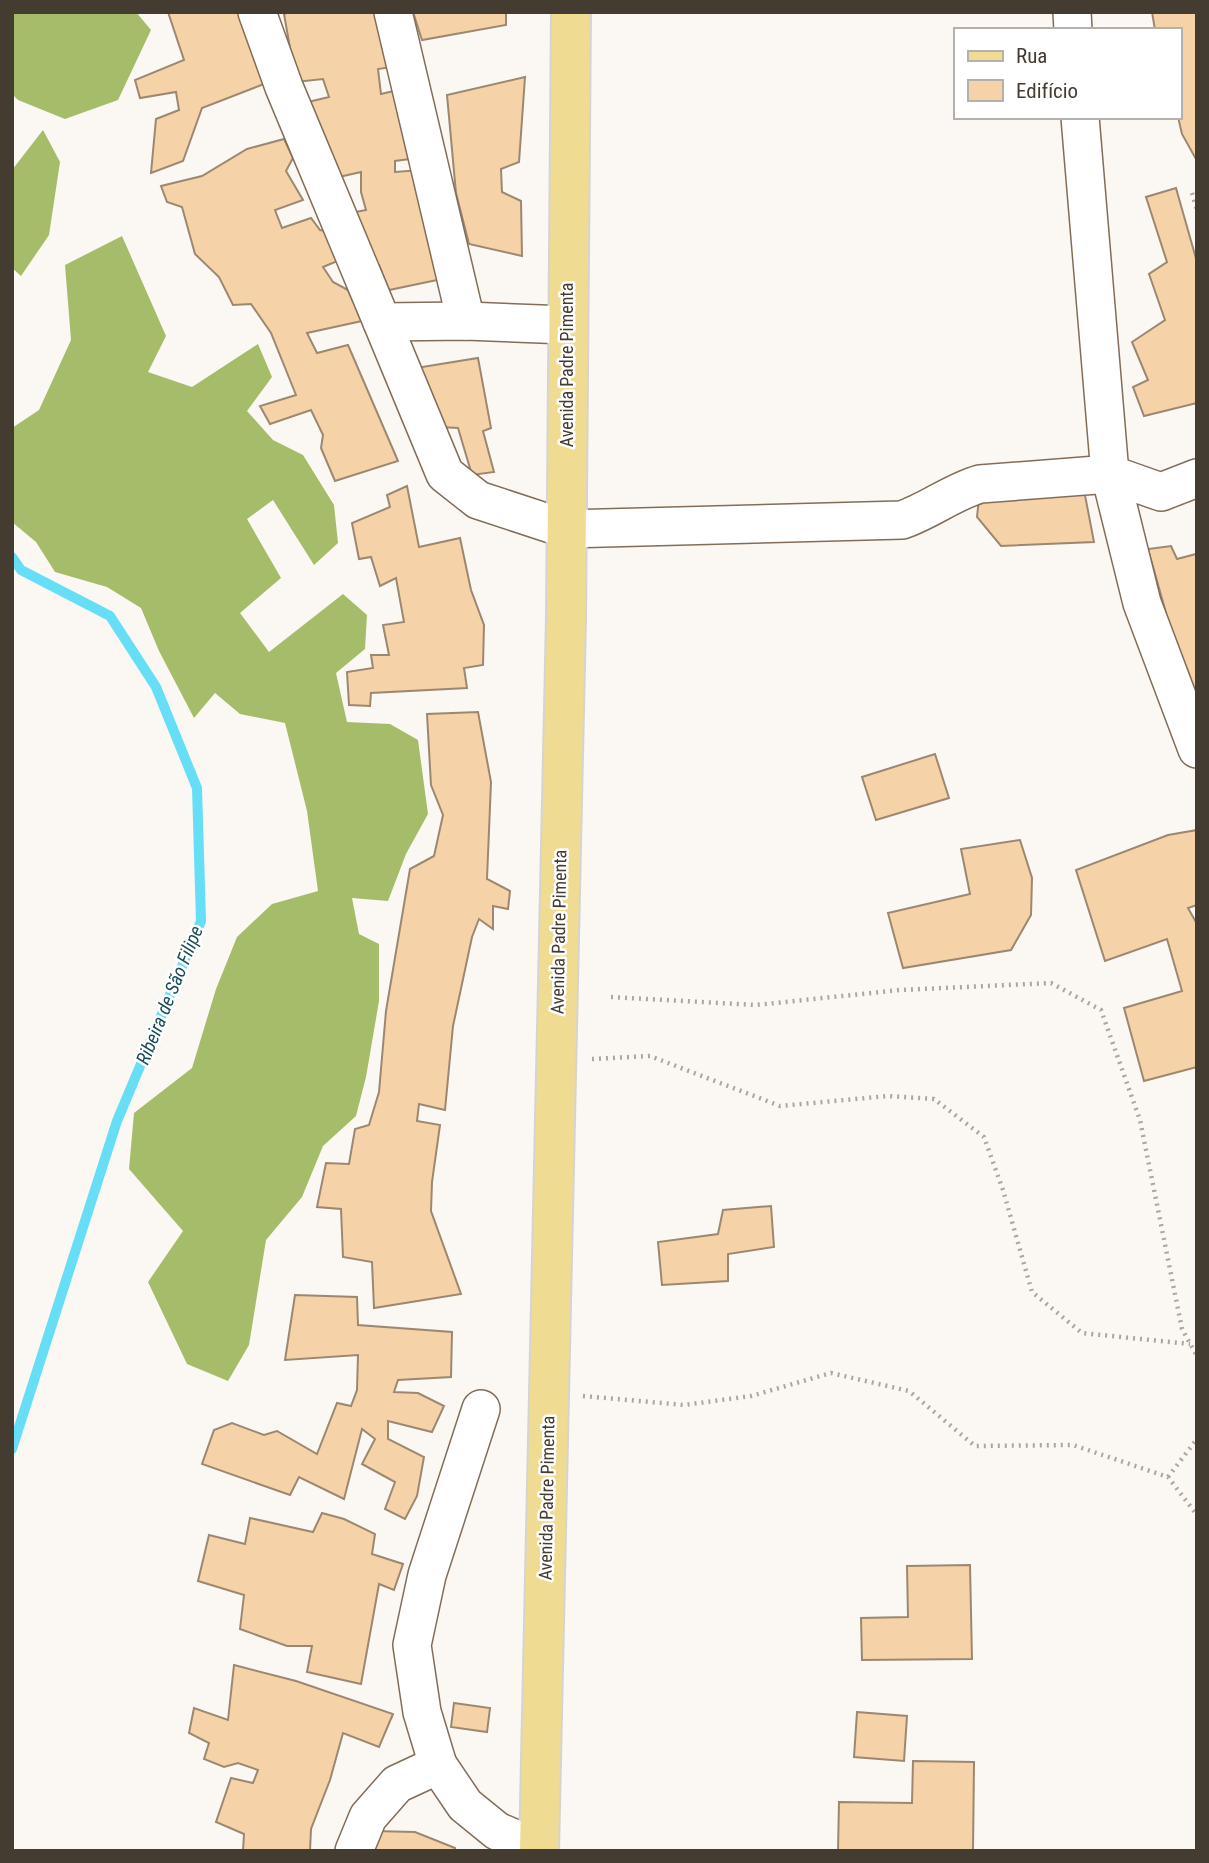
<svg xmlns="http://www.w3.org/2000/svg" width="1209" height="1863" viewBox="0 0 1209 1863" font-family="'Roboto Condensed',sans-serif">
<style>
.forest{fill:#a5bd6a}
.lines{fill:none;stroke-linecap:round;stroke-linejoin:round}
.stream{stroke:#66dff6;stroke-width:10}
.building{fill:#f6d2a9;stroke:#9c8871;stroke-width:2}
.minor-casing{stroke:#826e58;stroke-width:40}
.major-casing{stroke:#d6d4d2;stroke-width:42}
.path{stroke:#aca69f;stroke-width:4.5;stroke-dasharray:2 5;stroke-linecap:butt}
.minor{stroke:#fff;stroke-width:37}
.major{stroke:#efdc92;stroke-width:38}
.labels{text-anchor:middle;stroke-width:5;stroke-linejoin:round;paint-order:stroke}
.street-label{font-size:18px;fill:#443b31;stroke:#fff}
.water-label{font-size:19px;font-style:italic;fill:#184d57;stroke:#fff}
</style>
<rect width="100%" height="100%" fill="#fbf7f2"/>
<g class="forest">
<path d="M12,12H136L151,30L118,100L65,119L18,100L12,94Z"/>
<path d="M43,130L60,162L49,235L21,276L12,268V170Z"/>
<path d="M122,236L166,336L148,372L192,387L258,344L272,377L247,411L273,440L303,455L334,505L338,543L314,565L273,500L247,519L281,578L240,613L269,652L343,594L367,615L365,649L336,673L347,722L390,724L418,740L428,814L406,854L388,901L352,898L359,934L379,944V1001L366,1077L356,1116L323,1146L302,1197L266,1240L249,1345L228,1381L187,1364L148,1282L183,1231L129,1169L134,1113L192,1068L216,989L237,937L272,904L318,891L307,811L285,723L240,714L215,693L194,718L159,651L141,608L107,587L55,572L36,542L12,522V428L39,410L71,340L65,265Z"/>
</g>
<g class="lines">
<path class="stream" d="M12,557L21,570L110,616L156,687L197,788L201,921L117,1121L12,1449"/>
</g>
<g class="building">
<path d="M168,12H238L264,84L202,108L183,161L151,173L156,119L179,110L176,92L140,98L135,80L184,60Z"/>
<path d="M289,12H374L384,24L392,67L378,69L381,94L398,90L418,158L395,161V172L421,170L442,279L389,290L379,265L361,260L345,214L366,210L361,192V172L330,179L308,102L329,97L323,79L296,82L284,14Z"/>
<path d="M413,12H506V25L422,40Z"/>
<path d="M1152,12H1197V161L1182,134L1178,117L1179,30H1155Z"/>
<path d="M525,77L519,162L501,169L502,192L521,201L522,256L469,244L456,193L447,95Z"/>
<path d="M284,139L293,158L286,171L303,200L275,210L282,228L311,218L320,230L333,232L340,260L323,267L333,282L348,290L362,321L307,333L317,353L348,345L398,461L335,481L321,448L323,435L311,410L270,424L260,406L296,395L271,333L251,304L233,305L219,277L195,254L182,207L167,202L161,186L202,176L247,149Z"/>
<path d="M1176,188L1197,262V403L1144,416L1133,387L1148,380L1132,342L1165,320L1149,274L1167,262L1146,197Z"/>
<path d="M478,358L491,428L483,431L494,472L472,475L458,428L440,427L416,368Z"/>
<path d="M407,486L419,547L460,538L471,590L484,625L483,665L464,668L467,688L371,693L370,706L349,705L347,672L373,668L371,655H389L383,625L404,622L396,578L380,586L371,557L359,559L352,523L390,507L387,495Z"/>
<path d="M1084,490L1094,542L1001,546L977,517L979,498Z"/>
<path d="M1171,546L1177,559L1196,554L1197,556V697L1177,652L1148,549Z"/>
<path d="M478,712L491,782L487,879L510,891L508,909L493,906V929L479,919L472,937L453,1026L445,1110L419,1104L417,1121L440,1125L432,1182L431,1211L461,1294L374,1308L372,1262L343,1257L341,1209L317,1207L326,1163L349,1164L355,1129L369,1125L379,1092L386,1011L410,869L434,856L443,815L431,785L427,714Z"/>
<path d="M935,754L949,798L876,820L862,777Z"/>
<path d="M1197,830V905L1188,908L1197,924V1067L1144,1081L1124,1008L1182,991L1167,939L1105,961L1076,870L1168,835Z"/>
<path d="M1020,840L1032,878L1031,915L1011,950L903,968L888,913L970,894L961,849Z"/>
<path d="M771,1206L774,1247L728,1254V1281L662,1285L658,1242L718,1234L723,1210Z"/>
<path d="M295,1295L357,1297L358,1325L452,1332L451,1377L398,1380L394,1392L418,1393L444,1406L432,1432L388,1421V1439L424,1457L417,1496L405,1519L385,1509L395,1482L362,1464L375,1439L362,1429L344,1499L299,1477L290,1495L202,1464L214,1430L232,1423L264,1435L277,1431L317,1454L337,1403L351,1406L357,1390L358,1355L285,1360Z"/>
<path d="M322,1513L344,1519L375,1534L372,1554L403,1564L394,1590L379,1584L361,1684L307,1672L312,1646H287L240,1629L244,1595L198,1581L209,1535L245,1544L250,1518L313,1532Z"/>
<path d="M970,1565L972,1659L862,1660L861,1618L908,1617L907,1566Z"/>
<path d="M234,1665L296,1681L393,1714L379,1747L343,1733L330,1780L311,1829L310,1851H243L244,1834L216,1822L231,1778L253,1783L258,1770L238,1763L224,1767L204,1759L209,1743L189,1733L194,1708L228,1720Z"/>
<path d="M454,1703L490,1708L487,1732L451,1727Z"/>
<path d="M857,1712L907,1716L904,1761L854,1757Z"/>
<path d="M913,1761L974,1762L973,1851H838L839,1802L912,1803Z"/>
<path d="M373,1831L415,1832L455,1848V1851H372Z"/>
</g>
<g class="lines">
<defs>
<g id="minor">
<path d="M257,12L284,87L382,322L466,321L567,325"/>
<path d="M393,12L466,321"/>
<path d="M1072,12L1073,30"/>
<path d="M1080,117L1110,474L1142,603L1197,749"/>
<path d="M382,322L445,474L478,500L566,529L902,520C929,511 952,492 980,484L1110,474L1161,492L1197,478"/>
<path d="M481,1409L427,1575L412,1645L422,1712L438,1765L465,1805L497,1831L539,1849"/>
<path d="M354,1851L368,1817L397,1784L438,1765"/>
</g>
<path id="major" d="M539,1851L566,618L571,12"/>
</defs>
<use href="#minor" class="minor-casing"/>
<use href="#major" class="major-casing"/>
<g class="path">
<path d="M1192,193L1197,210"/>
<path d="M611,997L756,1005L900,990L1051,983L1101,1010L1140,1120L1182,1329L1197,1356"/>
<path d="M592,1059L650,1056L780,1106L888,1096L934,1099L984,1137L1003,1190L1032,1292L1082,1333L1190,1344"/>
<path d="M583,1396L684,1405L751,1396L831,1373L909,1391L975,1446L1073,1445L1168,1477L1197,1515"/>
<path d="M1168,1477L1197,1439"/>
</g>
<use href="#minor" class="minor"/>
<use href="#major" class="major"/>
</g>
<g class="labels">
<g class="street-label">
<text transform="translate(567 365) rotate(-90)" y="6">Avenida Padre Pimenta</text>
<text transform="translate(559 932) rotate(-89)" y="6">Avenida Padre Pimenta</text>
<text transform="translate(547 1498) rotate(-89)" y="6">Avenida Padre Pimenta</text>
</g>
<g class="water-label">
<text transform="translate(169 995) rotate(-68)" y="7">Ribeira de São Filipe</text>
</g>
</g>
<rect width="1209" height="1863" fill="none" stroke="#443b31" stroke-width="28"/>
<rect x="954" y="28" width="228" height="91" fill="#ffffff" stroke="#b4b1ad" stroke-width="2"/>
<rect x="968" y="51" width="35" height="10" fill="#efdc92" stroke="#b4b1ad" stroke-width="2"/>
<text x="1016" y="63" font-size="21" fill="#443b31">Rua</text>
<rect x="968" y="80" width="35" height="21" fill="#f6d2a9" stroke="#b4b1ad" stroke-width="2"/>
<text x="1016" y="98" font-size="21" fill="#443b31">Edifício</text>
</svg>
